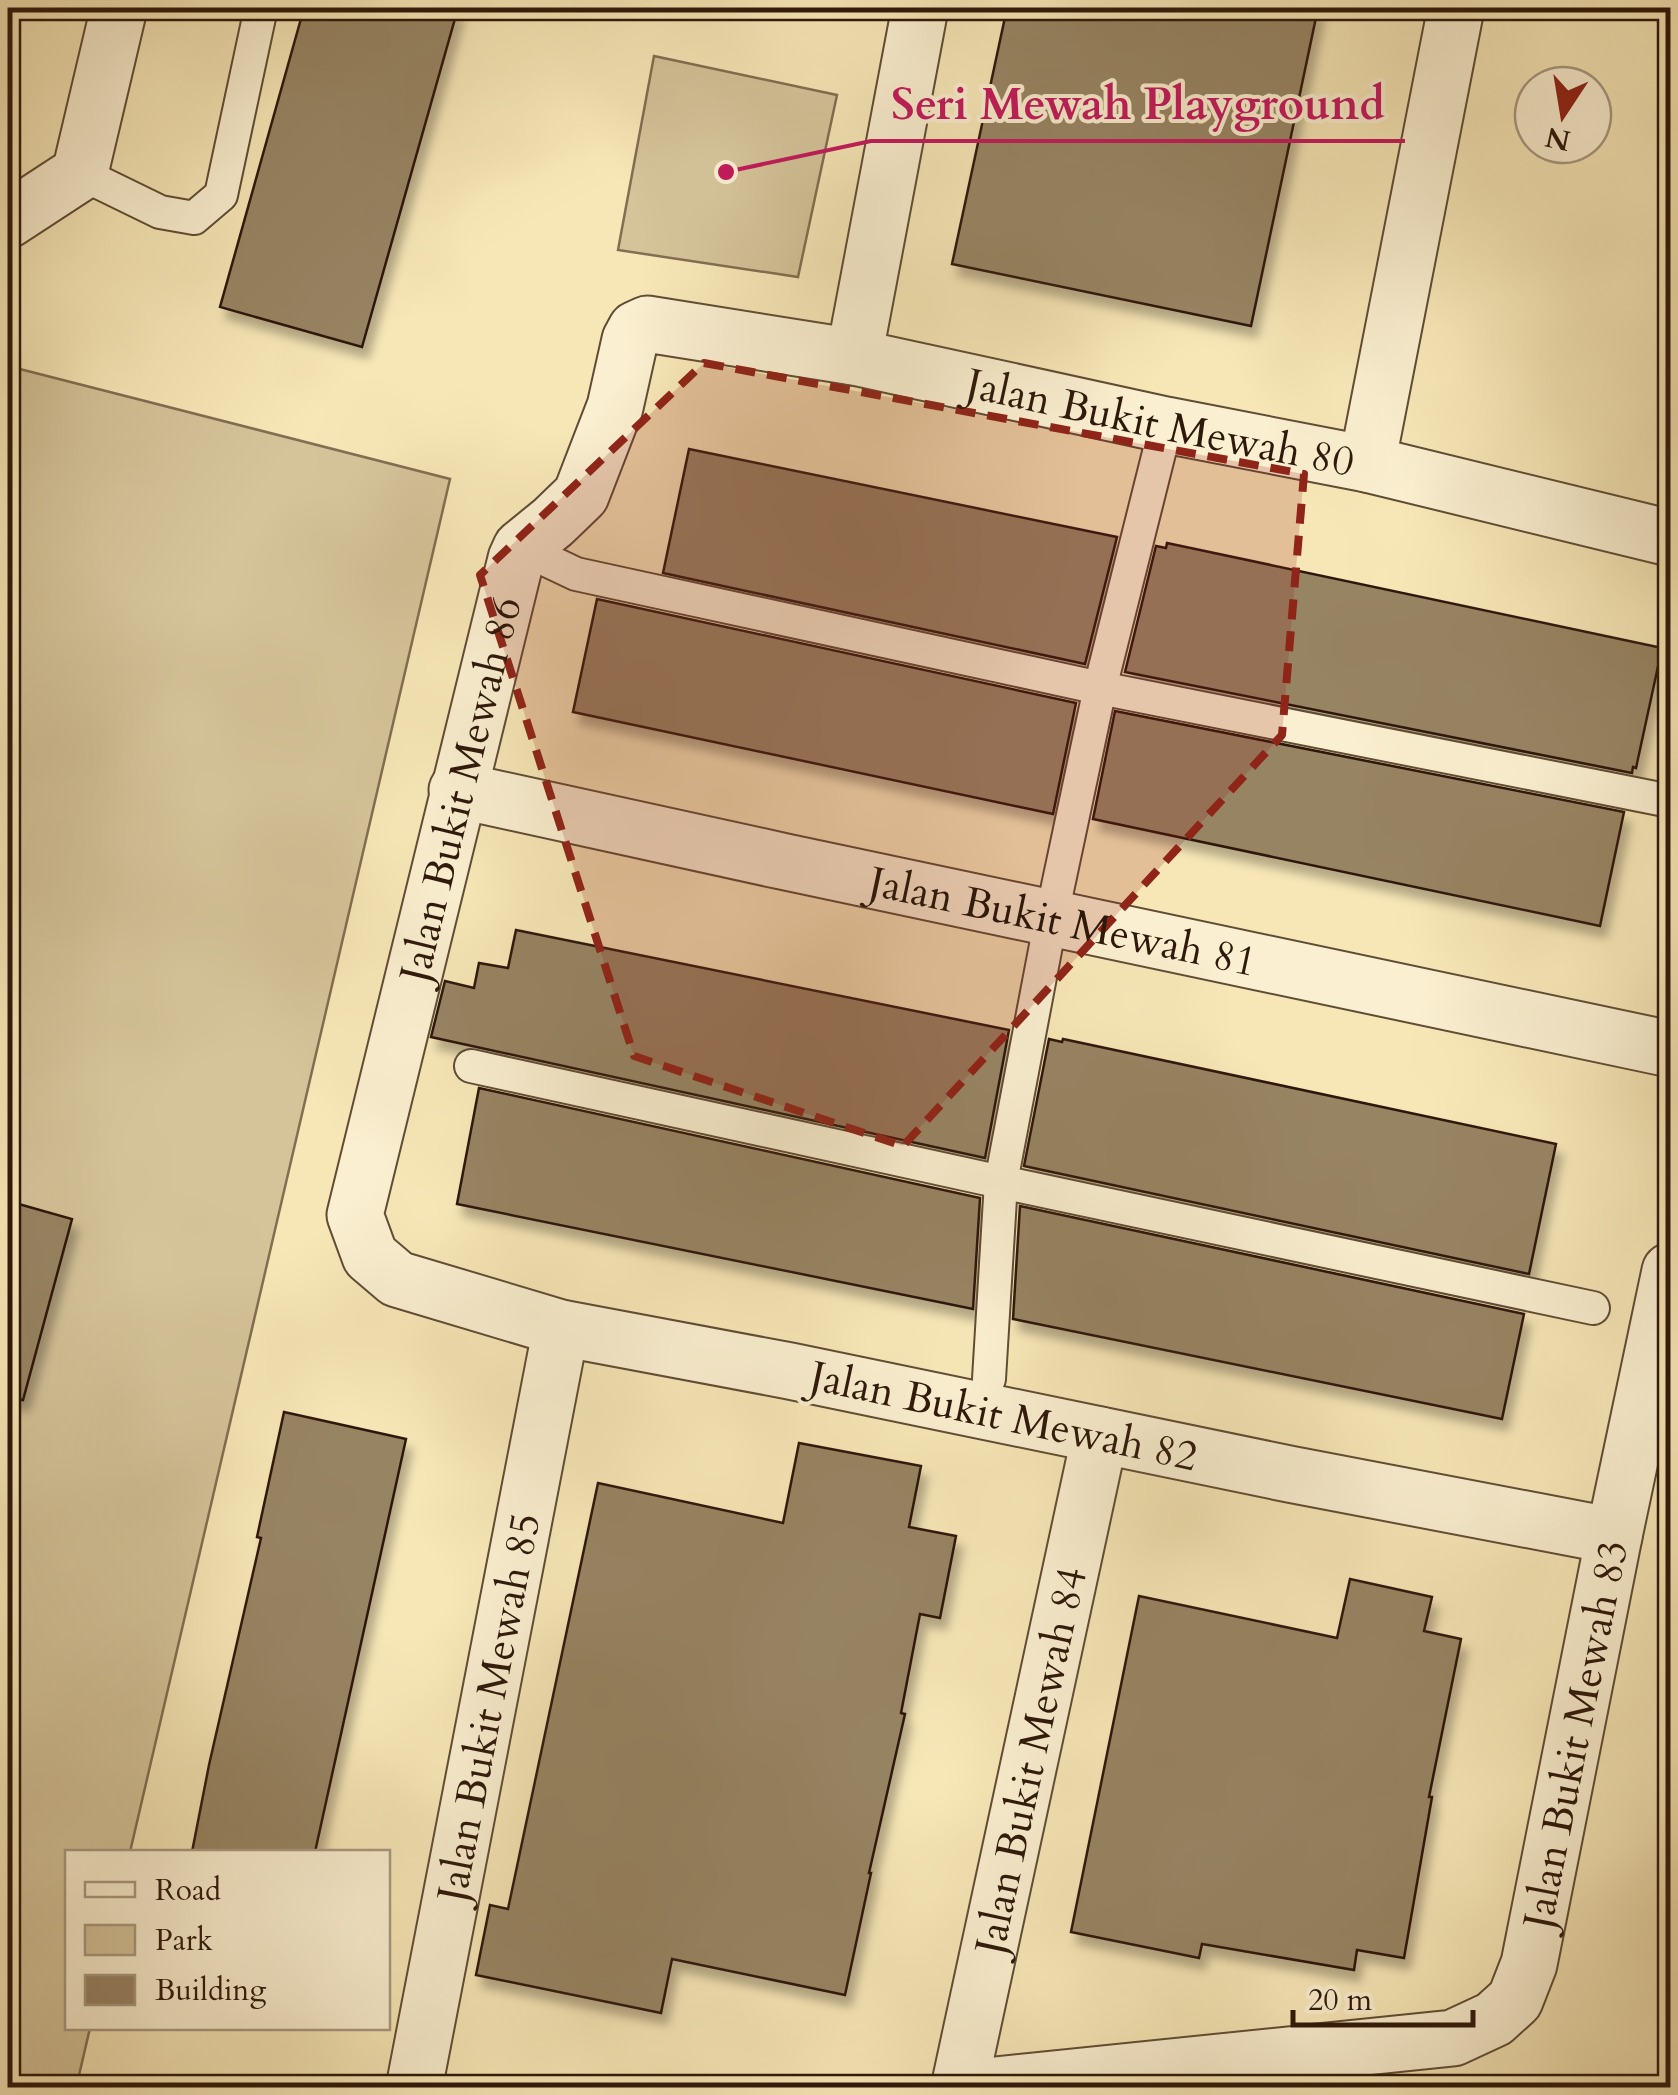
<svg xmlns="http://www.w3.org/2000/svg" width="1678" height="2095" viewBox="0 0 1678 2095" font-family="Cardo,serif">
<style>
.green{fill:#d5c49a;stroke:#826e52;stroke-width:2.5}
.building{fill:#978464;stroke:#2e180a;stroke-width:2.5;filter:url(#shadow)}
.lines{fill:none;stroke-linecap:round;stroke-linejoin:round}
.service-casing{stroke:#604c35;stroke-width:36}
.minor-casing{stroke:#604c35;stroke-width:59}
.service{stroke:#faefd0;stroke-width:32}
.minor{stroke:#faefd0;stroke-width:55}
.marked{fill:#8f2418;fill-opacity:0.2;stroke:#8f2418;stroke-width:8;stroke-dasharray:20 12;stroke-linejoin:round}
.labels{text-anchor:middle;stroke-width:8;stroke-linejoin:round;paint-order:stroke}
.street-label{font-size:42px;fill:#2e180a;stroke:#faefd0}
.leader{fill:none;stroke:#c2185b;stroke-width:4}
.callout-dot{fill:#c2185b;stroke:#faefd0;stroke-width:4}
.callout-label{font-size:45px;text-anchor:middle;font-weight:bold;fill:#c2185b;stroke:#faefd0;stroke-width:8;stroke-linejoin:round;paint-order:stroke}
</style>
<defs>
<filter id="shadow"><feDropShadow dx="6" dy="11" stdDeviation="5" flood-color="#0004"/></filter>
</defs>
<rect width="100%" height="100%" fill="#f7e7b7"/>
<filter id="stains"><feTurbulence type="fractalNoise" baseFrequency=".002" numOctaves="4"/><feColorMatrix values="0 0 0 0 .2 0 0 0 0 .09 0 0 0 0 .02 0 0 0 .5 -.17"/></filter>
<radialGradient id="worn" r=".72"><stop offset=".6" stop-color="#630" stop-opacity="0"/><stop offset="1" stop-color="#630" stop-opacity=".3"/></radialGradient>
<g class="green">
<path d="M654,56L837,95L798,277L618,250Z"/>
<path d="M8,366L450,479L130,1852H68V2028H90L76,2088L8,2087Z"/>
</g>
<g class="building">
<path d="M304,8H458L362,347L220,307Z"/>
<path d="M1007,8H1318L1251,326L952,264Z"/>
<path d="M689,449L1117,537L1085,664L663,573Z"/>
<path d="M1167,543L1662,648L1636,768L1633,767L1632,773L1125,672L1156,546L1166,548Z"/>
<path d="M597,599L1076,703L1053,814L573,712Z"/>
<path d="M1115,711L1624,812L1600,926L1093,819Z"/>
<path d="M516,930L1009,1030L985,1158L431,1037L445,981L474,988L479,963L508,968Z"/>
<path d="M1049,1039L1062,1042L1063,1039L1556,1144L1529,1274L1024,1166Z"/>
<path d="M479,1088L980,1198L973,1309L457,1204Z"/>
<path d="M8,1201L72,1219L23,1400L8,1398Z"/>
<path d="M1020,1206L1524,1314L1502,1419L1013,1319Z"/>
<path d="M284,1412L406,1439L315,1852H192L209,1765L261,1538L257,1537Z"/>
<path d="M799,1443L921,1466L909,1527L956,1536L940,1618L920,1614L901,1713L905,1714L869,1873H871L845,1995L672,1959L661,2013L476,1975L490,1905L508,1909L598,1483L783,1523Z"/>
<path d="M1350,1579L1432,1597L1424,1631L1461,1639L1429,1797H1432L1404,1958L1357,1950L1354,1970L1202,1944L1199,1958L1071,1932L1139,1596L1337,1638Z"/>
</g>
<g class="lines">
<defs>
<g id="service">
<path d="M80,173L160,212L194,218L221,195L261,8"/>
<path d="M521,548L576,574L1100,688L1670,801"/>
<path d="M471,1066L1001,1182L1593,1308"/>
<path d="M989,1379L1001,1182L1051,919L1100,688L1166,425"/>
</g>
<g id="minor">
<path d="M8,220L80,173L119,8"/>
<path d="M854,357L920,8"/>
<path d="M1367,464L1456,8"/>
<path id="s1" d="M457,790L786,862L1670,1049"/>
<path id="s2" d="M1614,1536L1289,1474L790,1371L561,1328L397,1279L370,1256L355,1215L516,559L521,548L553,522L581,495L615,407L630,340L636,329L647,324L854,357L1166,425L1367,464L1670,538"/>
<path id="s3" d="M414,2088L561,1328"/>
<path id="s4" d="M959,2088L1100,1435"/>
<path id="s5" d="M967,2088L1453,2038L1494,2019L1515,2000L1529,1964L1614,1536L1670,1271"/>
</g>
</defs>
<use href="#service" class="service-casing"/>
<use href="#minor" class="minor-casing"/>
<use href="#service" class="service"/>
<use href="#minor" class="minor"/>
</g>
<path class="marked" d="M704,363L1304,474L1282,735L903,1146L634,1056L480,575Z"/>
<g class="labels">
<g class="street-label">
<text dy="15" stroke="none"><textPath href="#s2" startOffset="2802">Jalan Bukit Mewah 80</textPath></text>
<text dy="15" stroke="none"><textPath href="#s2" startOffset="1762">Jalan Bukit Mewah 86</textPath></text>
<text dy="15" stroke="none"><textPath href="#s1" startOffset="620">Jalan Bukit Mewah 81</textPath></text>
<text transform="translate(1004 1415) rotate(12)" y="15">Jalan Bukit Mewah 82</text>
<text dy="15" stroke="none"><textPath href="#s3" startOffset="388">Jalan Bukit Mewah 85</textPath></text>
<text dy="15" stroke="none"><textPath href="#s5" startOffset="835">Jalan Bukit Mewah 83</textPath></text>
<text dy="15" stroke="none"><textPath href="#s4" startOffset="335">Jalan Bukit Mewah 84</textPath></text>
</g>
</g>
<path class="leader" d="M726 172L871 141H1405"/>
<circle class="callout-dot" cx="726" cy="172" r="10"/>
<g class="callout-label">
<text x="1138" y="119">Seri Mewah Playground</text>
</g>
<rect width="1678" height="2095" fill="none" stroke="#f7e7b7" stroke-width="40"/>
<rect x="10" y="10" width="1658" height="2075" fill="none" stroke="#2e180a" stroke-width="5"/>
<rect x="20" y="20" width="1638" height="2055" fill="none" stroke="#2e180a" stroke-width="2.5"/>
<rect x="65" y="1850" width="325" height="180" fill="#faefd0" stroke="#a89981" stroke-width="2.5"/>
<rect x="85" y="1882" width="50" height="15" fill="#faefd0" stroke="#a89981" stroke-width="2.5"/>
<text x="155" y="1900" font-size="30" fill="#2e180a">Road</text>
<rect x="85" y="1925" width="50" height="30" fill="#d5c49a" stroke="#a89981" stroke-width="2.5"/>
<text x="155" y="1950" font-size="30" fill="#2e180a">Park</text>
<rect x="85" y="1975" width="50" height="30" fill="#978464" stroke="#a89981" stroke-width="2.5"/>
<text x="155" y="2000" font-size="30" fill="#2e180a">Building</text>
<g transform="translate(1563 115) rotate(192)"><circle r="48" fill="#faefd0" stroke="#a89981" stroke-width="2.5"/>
<path d="M0-8L18 38L0 25L-18 38Z" fill="#8f2418"/>
<text y="-15" font-size="28" font-weight="bold" text-anchor="middle" fill="#2e180a">N</text>
</g>
<path d="M1293 2010v15h180v-15" fill="none" stroke="#2e180a" stroke-width="5"/>
<text x="1308" y="2010" font-size="30" fill="#2e180a" stroke="#faefd0" stroke-width="8" paint-order="stroke">20 m</text>
<rect width="100%" height="100%" filter="url(#stains)"/>
<rect width="100%" height="100%" fill="url(#worn)"/>
</svg>
